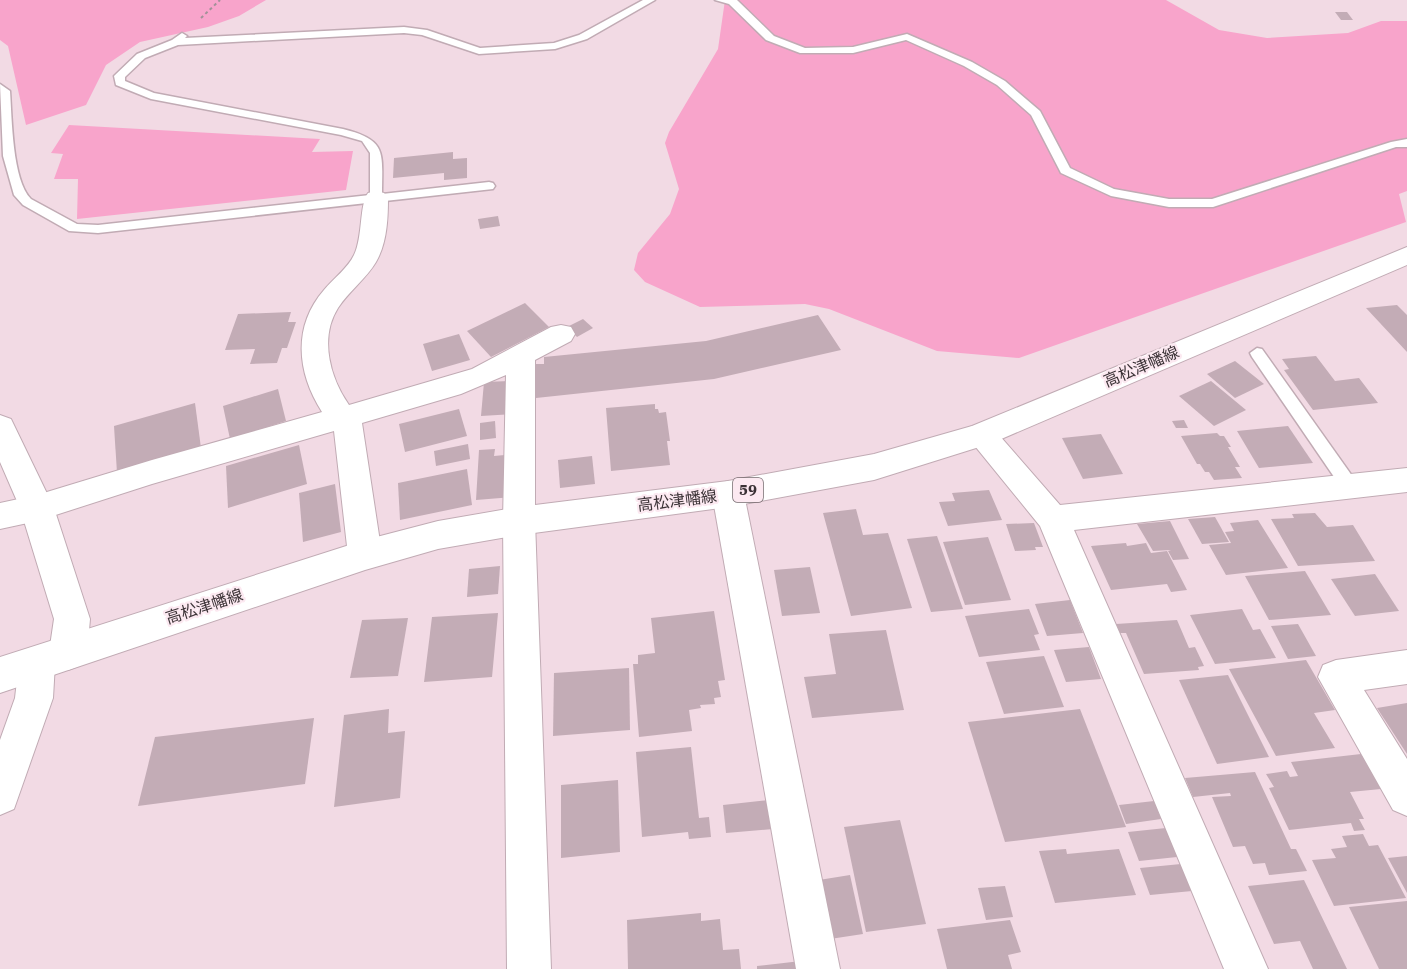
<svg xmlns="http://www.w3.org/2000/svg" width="1407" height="969" viewBox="0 0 1407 969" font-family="'IBM Plex Serif','Noto Sans JP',serif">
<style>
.green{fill:#f8a4cb}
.building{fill:#c3acb6}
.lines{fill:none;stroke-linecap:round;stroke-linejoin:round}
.lane-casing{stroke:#c1abb4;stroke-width:3}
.street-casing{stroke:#c1abb4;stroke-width:2}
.secondary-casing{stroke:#c1abb4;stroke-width:2}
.primary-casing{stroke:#c1abb4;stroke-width:2}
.path{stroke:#a29198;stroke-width:2;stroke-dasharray:3 3;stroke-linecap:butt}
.lane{fill:#fff;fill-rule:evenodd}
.street{fill:#fff;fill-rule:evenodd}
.secondary{fill:#fff;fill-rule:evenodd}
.primary{fill:#fff;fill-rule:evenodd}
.labels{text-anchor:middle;stroke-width:4.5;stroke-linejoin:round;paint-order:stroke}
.shield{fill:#fce9f1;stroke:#75696e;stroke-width:1.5}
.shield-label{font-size:15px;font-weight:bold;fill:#3b3236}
.street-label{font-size:16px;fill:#3b3236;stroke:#fce9f1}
</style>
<rect width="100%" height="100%" fill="#f2dae4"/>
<g class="green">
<path d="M0,0H266L239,16L208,27L140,42L106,65L86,105L26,125L8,46L0,40Z"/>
<path d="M725,0H1166L1219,30L1267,38L1348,33L1381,21H1407V191L1399,194L1406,222L1019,358L937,351L829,309L805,304L700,307L645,282L634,270L638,253L670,214L679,189L665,143L669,132L718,49Z"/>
<path d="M69,125L320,139L312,152L353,151L346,190L77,219L78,179H54L63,154L51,153Z"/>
</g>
<g class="building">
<path d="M1335,12H1347L1353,20H1341Z"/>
<path d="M453,152V159L467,158V178L444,180V173L393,178L394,158Z"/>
<path d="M498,216L500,226L480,229L478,219Z"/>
<path d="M525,303L549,327L491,357L467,331Z"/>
<path d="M1397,305L1407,315V352L1366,308Z"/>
<path d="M291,312L288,322H296L287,348H282L277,363L250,364L255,349L225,350L238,314Z"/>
<path d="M818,315L841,350L714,379L536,398L535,364H544V357L706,341Z"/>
<path d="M583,319L593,328L577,337L567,327Z"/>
<path d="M459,334L470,360L432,371L423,344Z"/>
<path d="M1316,356L1335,381L1359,378L1378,403L1313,410L1284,370L1289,369L1282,359Z"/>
<path d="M1235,361L1264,384L1235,398L1207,374Z"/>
<path d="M513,381L516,414L481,416L484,382Z"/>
<path d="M1211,381L1246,410L1214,426L1179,396Z"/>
<path d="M278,389L286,421L230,439L223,406Z"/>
<path d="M195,403L201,448L117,473L114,426Z"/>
<path d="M655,404V409H658L659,413L666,412L670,441H667L670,465L611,471L606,408Z"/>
<path d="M459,409L467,436L405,452L399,424Z"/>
<path d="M1184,420L1188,428H1176L1172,421Z"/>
<path d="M495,421L496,438L480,440V423Z"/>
<path d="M1288,426L1313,463L1259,468L1237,431Z"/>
<path d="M1217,433L1220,436H1224L1231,447H1228L1240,467H1235L1242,478L1214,480L1209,472H1205L1200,464H1197L1181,436Z"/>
<path d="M1101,434L1123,474L1083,479L1062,438Z"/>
<path d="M468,444L470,459L436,466L434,451Z"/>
<path d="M299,445L307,484L228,508L226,466Z"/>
<path d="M495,449L494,456L514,454L512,497L476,500L479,450Z"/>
<path d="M592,456L595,484L560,488L558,460Z"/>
<path d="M467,469L472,505L400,520L398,483Z"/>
<path d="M335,484L341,532L303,542L299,493Z"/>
<path d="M989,490L1002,520L948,526L939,502L955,501L952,493Z"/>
<path d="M856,509L863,535L888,533L912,608L851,616L823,513Z"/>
<path d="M1315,513L1327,527L1353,525L1375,561L1298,566L1271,519L1294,518L1292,514Z"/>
<path d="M1215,517L1229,542L1202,544L1188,519Z"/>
<path d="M1258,520L1288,568L1226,575L1209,545L1231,543L1225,532L1234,531L1230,523Z"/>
<path d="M1170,521L1189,559L1173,560L1168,551L1171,550L1153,551L1137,524Z"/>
<path d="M1034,523L1043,547H1035L1036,550L1015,551L1006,524Z"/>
<path d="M937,536L963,609L931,612L907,539Z"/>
<path d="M988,537L1011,600L965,605L943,542Z"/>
<path d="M1126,543L1127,546L1146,543L1151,553L1167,551L1187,590L1171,592L1167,584L1111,590L1091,546Z"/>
<path d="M500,566L498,594L467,597L469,569Z"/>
<path d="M810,567L820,613L782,616L774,570Z"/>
<path d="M1305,571L1331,615L1269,620L1245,576Z"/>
<path d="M1375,574L1399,611L1355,616L1331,579Z"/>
<path d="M1070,600L1083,633L1047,636L1035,604Z"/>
<path d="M1029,609L1039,634L1034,635L1040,650L979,657L965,616Z"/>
<path d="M1242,609L1253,630L1260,629L1276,658L1215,664L1190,615Z"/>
<path d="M714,611L725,680L718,681L721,697L714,698L715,704L700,705L701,708L689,710L692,731L639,737L633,664H638V655L655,653L651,618Z"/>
<path d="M498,613L492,677L424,682L432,617Z"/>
<path d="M408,618L398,676L350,678L362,620Z"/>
<path d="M1177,620L1189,648L1195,647L1204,666L1198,667L1199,670L1144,674L1126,633H1120L1116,624Z"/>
<path d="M1298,624L1316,656L1288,659L1271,626Z"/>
<path d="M886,630L904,710L812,718L804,677L836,674L829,634Z"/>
<path d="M1089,647L1101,679L1066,682L1054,650Z"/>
<path d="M1044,656L1064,707L1004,714L986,662Z"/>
<path d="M1306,660L1335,710L1314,713L1335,748L1276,756L1229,669Z"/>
<path d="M629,668L630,730L553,736L554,673Z"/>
<path d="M1228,675L1269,757L1217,764L1179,680Z"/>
<path d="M1407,703V754L1377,708Z"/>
<path d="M389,709L388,733L405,731L400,798L334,807L344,715Z"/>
<path d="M1080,709L1126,827L1005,842L968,722Z"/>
<path d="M314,718L305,784L138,806L155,737Z"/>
<path d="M691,747L699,818L709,817L711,837L689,839L688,832L642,837L636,752Z"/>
<path d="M1361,754L1381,789L1350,792L1364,819H1359L1365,830L1354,831L1351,823L1289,830L1269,788L1274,787L1266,774L1287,771L1290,777L1298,776L1291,762Z"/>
<path d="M1255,772L1291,849H1296L1307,871L1269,875L1265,863L1253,864L1245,846L1233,847L1212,797L1231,796L1230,793L1193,797L1185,778Z"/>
<path d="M618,780L620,852L561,858V785Z"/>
<path d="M769,800L773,829L726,833L723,805Z"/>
<path d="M1154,801L1161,819L1126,824L1119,805Z"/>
<path d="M900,820L926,924L866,932L844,827Z"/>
<path d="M1166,828L1177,857L1139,861L1128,832Z"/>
<path d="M1363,834L1369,846L1378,845L1406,898L1334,906L1312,860L1336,858L1331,849L1347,847L1342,836Z"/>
<path d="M1066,849L1067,854L1119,849L1136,895L1055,903L1039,851Z"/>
<path d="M1407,856V893L1388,858Z"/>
<path d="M1181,864L1192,891L1150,895L1140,868Z"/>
<path d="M850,875L863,934L830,939L819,880Z"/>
<path d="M1304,880L1347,969H1313L1300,941L1274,944L1248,886Z"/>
<path d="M1005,886L1013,917L986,920L978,888Z"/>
<path d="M1407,901V969H1379L1349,907Z"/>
<path d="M701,913V921L720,919L723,950L739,949L741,969H628L627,920Z"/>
<path d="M1010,920L1021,952L1008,955L1012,969H947L937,929Z"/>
<path d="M801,961L803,969H757V966Z"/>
</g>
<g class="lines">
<defs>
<g id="lane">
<path d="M643,0H655L587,39L555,49L479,54L422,35L404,33L178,45L145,58L125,77V81L154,93L343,129C388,140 382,153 382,194L489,182L493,183L495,186L493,189L98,233L69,231L23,205L14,195L3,156L0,84L10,91C12,118 12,180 31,199L77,224L98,225L370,195V153L362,141L341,135L151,99L116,85L114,76L137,54L172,40L182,33L187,36L185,38L404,27L427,30L480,48L554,43L579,35Z"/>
<path d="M715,0H737L774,36L805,48L853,47L907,34L972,62L1005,81L1040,111L1070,168L1114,189L1169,199H1212L1391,142L1407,139V147H1396L1213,207H1169L1111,196L1061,173L1031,115L997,85L964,66L906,40L853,53H800L766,40L729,4Z"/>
<path d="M1257,348L1262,349L1355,480L1357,485L1355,490L1349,492L1343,490L1252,357L1250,353Z"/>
</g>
<g id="street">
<path d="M376,191L384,193L388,198C388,219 387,243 376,262C366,279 349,291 338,308C319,338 330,378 349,405L472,369L551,327L561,325L571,327L575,334L571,341L535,360V521L551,969H507L503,521L506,375L461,394L362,423L382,555L377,565L365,569L353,565L348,555L334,431L152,484L37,521L0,529V503L37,495L152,460L322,412C297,373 292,327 324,290C334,278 348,268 354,255C363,237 359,205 368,193Z"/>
<path d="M981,424L992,427L1060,505L1407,468V492L1074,530L1268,969H1224L1040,526L966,435L970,427Z"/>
<path d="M728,481L739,485L744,494L840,969H796L712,494L717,485Z"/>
<path d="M37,647L50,651L55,663L53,698L14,809L0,815V740L15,698L19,663L24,651Z"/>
<path d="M1407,650V684L1364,690L1407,759V816L1393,810L1318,677L1323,665L1336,660Z"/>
</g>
<path id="secondary" d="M0,415L11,419L54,508L90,619L87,653L81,665L68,670L55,665L49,653L54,619L20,508L0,462Z"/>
<path id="primary" d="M1407,247V265L992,443L874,480L728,507L519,535L438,549L365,570L0,693V657L365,540L438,521L519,507L728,481L874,454L972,426Z"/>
</defs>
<use href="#lane" class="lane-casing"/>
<use href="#street" class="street-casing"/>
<use href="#secondary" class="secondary-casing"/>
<use href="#primary" class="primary-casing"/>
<path class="path" d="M201,18L220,0"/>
<use href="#lane" class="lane"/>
<use href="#street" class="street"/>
<use href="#secondary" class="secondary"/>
<use href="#primary" class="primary"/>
</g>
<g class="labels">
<rect class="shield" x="733" y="478" width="30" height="24" rx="4.5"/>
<g class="shield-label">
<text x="748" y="495">59</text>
</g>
<g class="street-label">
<text transform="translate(1141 366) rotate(-23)" y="6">高松津幡線</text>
<text transform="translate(677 500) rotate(-7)" y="6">高松津幡線</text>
<text transform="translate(204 606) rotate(-18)" y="6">高松津幡線</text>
</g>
</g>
</svg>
